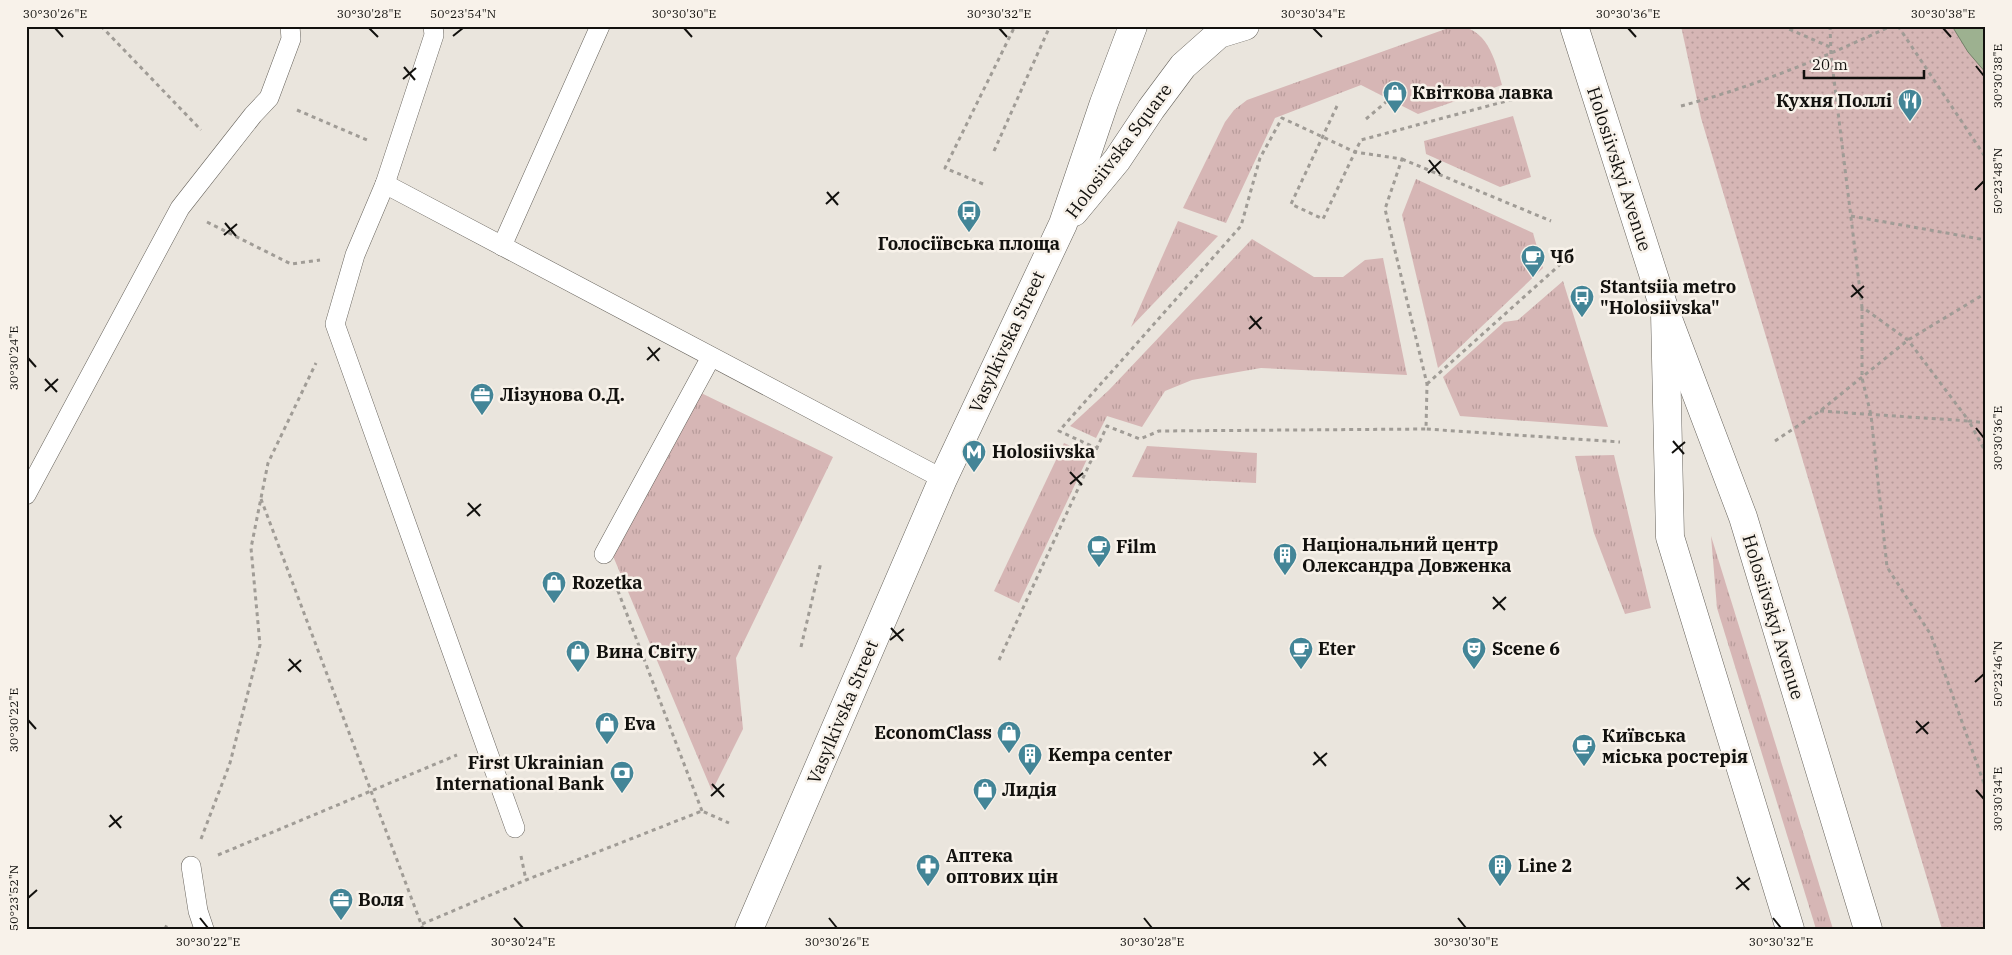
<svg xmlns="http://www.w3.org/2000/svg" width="2012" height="955" viewBox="0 0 2012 955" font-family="'IBM Plex Serif',serif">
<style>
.grass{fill:url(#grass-tufts)}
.park{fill:url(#park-dots)}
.water{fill:#9db190;stroke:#738169}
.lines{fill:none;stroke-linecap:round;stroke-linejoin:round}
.service-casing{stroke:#66625b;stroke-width:20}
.tertiary-casing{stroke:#66625b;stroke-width:29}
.secondary-casing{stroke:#66625b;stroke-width:29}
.trunk-casing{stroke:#66625b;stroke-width:29}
.path{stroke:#a09c96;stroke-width:3;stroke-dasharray:4 4;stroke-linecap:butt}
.service{stroke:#fff;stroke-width:19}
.tertiary{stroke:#fff;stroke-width:28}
.secondary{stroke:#fff;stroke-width:28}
.trunk{stroke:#fff;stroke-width:28}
.ticks{fill:none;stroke:#12110e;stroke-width:2}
.labels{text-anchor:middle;stroke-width:5;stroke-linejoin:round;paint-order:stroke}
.poi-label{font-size:18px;font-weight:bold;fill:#12110e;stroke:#f8f2ea;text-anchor:start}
.street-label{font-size:18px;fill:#12110e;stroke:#f8f2ea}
.neatline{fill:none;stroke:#12110e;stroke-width:2}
.ticks-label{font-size:12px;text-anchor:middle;fill:#12110e}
</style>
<defs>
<pattern id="grass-tufts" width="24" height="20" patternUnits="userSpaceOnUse" patternTransform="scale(1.25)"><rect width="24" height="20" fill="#d6b6b5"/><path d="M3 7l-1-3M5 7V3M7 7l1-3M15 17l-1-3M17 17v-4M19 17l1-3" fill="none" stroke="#b79b9a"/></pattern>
<pattern id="park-dots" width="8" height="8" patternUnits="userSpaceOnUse" patternTransform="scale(1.25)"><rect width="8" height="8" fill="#d6b6b5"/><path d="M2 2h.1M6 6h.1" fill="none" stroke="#b79b9a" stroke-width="1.8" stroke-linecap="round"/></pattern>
</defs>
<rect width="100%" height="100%" fill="#eae5dd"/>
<g class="grass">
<path d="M1454,26C1487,26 1495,59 1502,85L1418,114L1361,85L1275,118L1226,223L1183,208L1225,122L1234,110L1247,100Z"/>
<path d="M1513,116L1531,177L1500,187L1426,154L1424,141Z"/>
<path d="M1416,179L1533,233L1543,268L1438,368L1402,215Z"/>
<path d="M1178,221L1218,236L1131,327Z"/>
<path d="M1252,239L1314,277H1343L1365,260L1383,258L1407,375L1261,368L1192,380L1165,391L1142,427L1107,416L1096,438L1070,426L1109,390Z"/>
<path d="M1563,281L1608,427L1460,416L1443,377L1504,322L1518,320Z"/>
<path d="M699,392L833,457L736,658L743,729L712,791L613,556Z"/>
<path d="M1064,443L1089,455L1019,603L994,591Z"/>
<path d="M1147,446L1257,453L1256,483L1132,477Z"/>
<path d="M1614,455L1651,608L1625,614L1594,533L1575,456Z"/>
<path d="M1711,536L1833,929H1816L1717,608Z"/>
</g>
<path class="park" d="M1681,26H1986V929H1942L1701,118Z"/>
<path class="water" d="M1952,26H1986V73L1968,52Z"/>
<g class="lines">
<defs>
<g id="service">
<path d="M433,26L434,35L385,184L355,255L335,324L515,828"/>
<path d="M385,184L943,479"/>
<path d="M502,246L600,26"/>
<path d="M26,495L180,208L253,115L269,98L291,39L290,26"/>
<path d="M604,554L711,357"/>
<path d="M191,866L198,911L204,929"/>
</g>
<path id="tertiary" d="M1665,313L1670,537L1790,929"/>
<g id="secondary">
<path d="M1074,212L1117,160L1151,109L1183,66L1219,34L1245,26"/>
<path d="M749,929L943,479L1063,224L1104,103L1133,26"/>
</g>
<path id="trunk" d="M1574,26L1665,311L1743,517L1868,929"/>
</defs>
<use href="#service" class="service-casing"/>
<use href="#tertiary" class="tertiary-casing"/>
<use href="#secondary" class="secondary-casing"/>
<use href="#trunk" class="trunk-casing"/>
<g class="path">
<path d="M101,26L201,130"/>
<path d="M1782,26L1830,47"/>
<path d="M1830,26L1831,55L1862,307L1908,340L1969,421L1986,423"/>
<path d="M1898,26L1986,158"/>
<path d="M1337,106L1291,204L1323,219L1355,152L1402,159L1385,209L1427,384L1426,429L1620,442"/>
<path d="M1681,106C1753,87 1823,58 1891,26"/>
<path d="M297,110L367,140"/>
<path d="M1366,119L1399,91"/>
<path d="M994,151L1050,26"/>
<path d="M1402,159L1551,221"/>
<path d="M983,184L945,168L1015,26"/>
<path d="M1851,216L1986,240"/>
<path d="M207,222L291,264L320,260"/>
<path d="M1862,307V378L1871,415L1887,567L1931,635L1986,789"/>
<path d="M1427,384L1564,261"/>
<path d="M1820,411L1969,421L1986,453"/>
<path d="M1775,441L1820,411L1908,340L1986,293"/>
<path d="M1098,449L1059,431L1241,226L1260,158L1282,118L1355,152L1361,140L1514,99"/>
<path d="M261,499L423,929"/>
<path d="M615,583L702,811"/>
<path d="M801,647L821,562"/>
<path d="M999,660L1107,426L1140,439L1159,431L1426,429"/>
<path d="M201,839L230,763L260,645L251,548L268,463L316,363"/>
<path d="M218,855L457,755"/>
<path d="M521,856L526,880"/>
<path d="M422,924L526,880L702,811L729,823"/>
<path d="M165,929L168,922"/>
</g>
<use href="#service" class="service"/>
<use href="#tertiary" class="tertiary"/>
<use href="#secondary" class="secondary"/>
<use href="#trunk" class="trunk"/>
</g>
<path class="ticks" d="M55,28L63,37M369,28L378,37M684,28L692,37M999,28L1007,37M1313,28L1322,37M1628,28L1636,37M1943,28L1951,37M453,36L463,28M1976,66L1984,76M404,67L415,80M403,79L416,68M1429,160L1440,174M1428,173L1441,161M1975,190L1984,181M827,192L838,205M826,204L839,192M225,223L236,236M224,235L237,224M1852,285L1863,298M1851,297L1864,286M1250,316L1261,329M1249,329L1262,317M648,347L659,361M28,358L36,367M647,360L660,348M45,379L57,392M45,391L58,379M1976,428L1984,438M1673,441L1684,454M1672,453L1685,442M1070,472L1082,485M1070,484L1083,473M468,503L480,516M467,516L481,504M1493,597L1505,610M1493,609L1506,597M891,628L903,641M890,640L904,629M289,659L301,672M288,671L301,660M1975,682L1984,674M28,720L36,729M1916,721L1928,734M1916,733L1929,722M1314,752L1326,766M1313,765L1327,753M712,784L724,797M1976,790L1984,799M711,796L724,784M110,815L121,828M109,827L122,816M1737,877L1749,890M1736,889L1750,878M28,898L37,890M200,918L208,928M514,918L523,928M829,918L837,928M1144,918L1152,928M1458,918L1466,928M1773,918L1781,928"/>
<defs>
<symbol id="shop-pin" viewBox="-11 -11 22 30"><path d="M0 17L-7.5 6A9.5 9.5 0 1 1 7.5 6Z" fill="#438597" stroke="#f8f2ea"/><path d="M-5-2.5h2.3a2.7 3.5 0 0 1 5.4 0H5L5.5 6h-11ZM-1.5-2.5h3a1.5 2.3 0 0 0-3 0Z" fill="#fff"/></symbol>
<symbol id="restaurant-pin" viewBox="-11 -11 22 30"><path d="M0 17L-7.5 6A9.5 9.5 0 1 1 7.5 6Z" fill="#438597" stroke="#f8f2ea"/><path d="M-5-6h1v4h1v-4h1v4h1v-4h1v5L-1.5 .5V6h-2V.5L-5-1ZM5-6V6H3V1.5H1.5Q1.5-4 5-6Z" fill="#fff"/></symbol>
<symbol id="bus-pin" viewBox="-11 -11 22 30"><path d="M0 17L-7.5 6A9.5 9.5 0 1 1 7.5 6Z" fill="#438597" stroke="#f8f2ea"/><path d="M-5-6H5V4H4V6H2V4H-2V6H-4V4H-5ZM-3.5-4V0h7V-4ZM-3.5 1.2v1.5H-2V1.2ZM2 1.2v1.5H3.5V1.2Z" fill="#fff"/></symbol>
<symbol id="cafe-pin" viewBox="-11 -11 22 30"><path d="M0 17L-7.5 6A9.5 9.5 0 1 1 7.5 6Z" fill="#438597" stroke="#f8f2ea"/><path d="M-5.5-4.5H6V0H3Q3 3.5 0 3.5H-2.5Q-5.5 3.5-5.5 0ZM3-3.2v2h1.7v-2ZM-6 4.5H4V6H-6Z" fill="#fff"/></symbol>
<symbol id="office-pin" viewBox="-11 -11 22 30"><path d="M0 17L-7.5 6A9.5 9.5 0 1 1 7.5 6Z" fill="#438597" stroke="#f8f2ea"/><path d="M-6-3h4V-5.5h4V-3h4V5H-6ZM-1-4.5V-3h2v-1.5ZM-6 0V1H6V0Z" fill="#fff"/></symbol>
<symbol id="metro-pin" viewBox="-11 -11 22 30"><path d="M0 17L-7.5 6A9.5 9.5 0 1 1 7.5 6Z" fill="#438597" stroke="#f8f2ea"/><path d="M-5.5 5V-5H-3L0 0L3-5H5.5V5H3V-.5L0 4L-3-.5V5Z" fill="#fff"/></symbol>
<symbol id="building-pin" viewBox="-11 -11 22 30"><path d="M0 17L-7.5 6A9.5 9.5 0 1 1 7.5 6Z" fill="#438597" stroke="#f8f2ea"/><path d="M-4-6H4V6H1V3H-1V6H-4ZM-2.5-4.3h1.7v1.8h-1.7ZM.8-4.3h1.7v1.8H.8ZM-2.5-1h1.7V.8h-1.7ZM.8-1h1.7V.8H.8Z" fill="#fff"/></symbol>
<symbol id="theatre-pin" viewBox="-11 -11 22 30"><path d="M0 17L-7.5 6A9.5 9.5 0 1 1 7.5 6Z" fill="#438597" stroke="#f8f2ea"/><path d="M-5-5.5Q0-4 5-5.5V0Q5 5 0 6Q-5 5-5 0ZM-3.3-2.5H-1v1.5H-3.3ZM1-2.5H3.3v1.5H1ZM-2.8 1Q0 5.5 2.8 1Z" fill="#fff"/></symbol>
<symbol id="bank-pin" viewBox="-11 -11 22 30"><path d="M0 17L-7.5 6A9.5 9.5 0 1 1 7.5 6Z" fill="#438597" stroke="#f8f2ea"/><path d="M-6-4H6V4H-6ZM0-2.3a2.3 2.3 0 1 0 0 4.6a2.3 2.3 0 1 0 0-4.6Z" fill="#fff"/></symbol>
<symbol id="pharmacy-pin" viewBox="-11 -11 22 30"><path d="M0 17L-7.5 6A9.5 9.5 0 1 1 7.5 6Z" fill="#438597" stroke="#f8f2ea"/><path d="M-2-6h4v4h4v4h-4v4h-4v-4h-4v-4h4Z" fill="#fff"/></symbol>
</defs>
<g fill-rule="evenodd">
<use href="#shop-pin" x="1381" y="79" width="28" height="38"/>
<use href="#restaurant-pin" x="1896" y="87" width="28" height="38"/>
<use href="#bus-pin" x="955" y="198" width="28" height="38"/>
<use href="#cafe-pin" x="1519" y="243" width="28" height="38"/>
<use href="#bus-pin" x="1568" y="283" width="28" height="38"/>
<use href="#office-pin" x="468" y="381" width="28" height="38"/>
<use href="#metro-pin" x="960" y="438" width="28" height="38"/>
<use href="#cafe-pin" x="1085" y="533" width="28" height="38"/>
<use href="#building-pin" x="1271" y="541" width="28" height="38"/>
<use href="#shop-pin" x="540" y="569" width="28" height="38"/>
<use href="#cafe-pin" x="1287" y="635" width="28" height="38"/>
<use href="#theatre-pin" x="1460" y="635" width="28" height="38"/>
<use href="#shop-pin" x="564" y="638" width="28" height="38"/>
<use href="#shop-pin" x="593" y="710" width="28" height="38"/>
<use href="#shop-pin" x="995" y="719" width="28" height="38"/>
<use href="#cafe-pin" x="1570" y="732" width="28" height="38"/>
<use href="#building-pin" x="1016" y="741" width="28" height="38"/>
<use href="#bank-pin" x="608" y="759" width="28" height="38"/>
<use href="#shop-pin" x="971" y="776" width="28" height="38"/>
<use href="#pharmacy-pin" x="914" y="852" width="28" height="38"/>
<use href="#building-pin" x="1486" y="852" width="28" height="38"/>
<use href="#office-pin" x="327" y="886" width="28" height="38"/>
</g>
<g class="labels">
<g class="poi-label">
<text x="1412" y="99">Квіткова лавка</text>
<text x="1892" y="107" text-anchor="end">Кухня Поллі</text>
<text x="969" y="250" text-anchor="middle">Голосіївська площа</text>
<text x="1550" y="263">Чб</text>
<text x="1600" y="293">Stantsiia metro<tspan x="1600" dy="21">"Holosiivska"</tspan></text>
<text x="500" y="401">Лізунова О.Д.</text>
<text x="992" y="458">Holosiivska</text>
<text x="1302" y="551">Національний центр<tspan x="1302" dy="21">Олександра Довженка</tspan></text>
<text x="1116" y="553">Film</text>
<text x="572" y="589">Rozetka</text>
<text x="1318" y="655">Eter</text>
<text x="1492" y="655">Scene 6</text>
<text x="596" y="658">Вина Світу</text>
<text x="624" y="730">Eva</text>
<text x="992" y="739" text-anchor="end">EconomClass</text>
<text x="1602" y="742">Київська<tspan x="1602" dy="21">міська ростерія</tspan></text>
<text x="1048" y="761">Kempa center</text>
<text x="604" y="769" text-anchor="end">First Ukrainian<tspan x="604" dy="21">International Bank</tspan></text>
<text x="1002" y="796">Лидія</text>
<text x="946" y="862">Аптека<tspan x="946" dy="21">оптових цін</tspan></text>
<text x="1518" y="872">Line 2</text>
<text x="358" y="906">Воля</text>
</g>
<g class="street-label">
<text transform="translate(1119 151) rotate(-53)" y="6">Holosiivska Square</text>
<text transform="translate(1619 169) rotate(72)" y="6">Holosiivskyi Avenue</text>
<text transform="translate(1007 342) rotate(-65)" y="6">Vasylkivska Street</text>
<text transform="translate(1773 617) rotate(73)" y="6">Holosiivskyi Avenue</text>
<text transform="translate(843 712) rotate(-67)" y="6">Vasylkivska Street</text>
</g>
</g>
<rect width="2012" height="955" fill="none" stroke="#f8f2ea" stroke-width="55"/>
<path d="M1804 70v8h120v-8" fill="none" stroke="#12110e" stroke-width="2.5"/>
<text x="1812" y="70" font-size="15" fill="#12110e" stroke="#f8f2ea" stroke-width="4" paint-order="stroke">20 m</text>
<rect x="28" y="28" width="1956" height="900" class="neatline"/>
<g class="ticks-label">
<text x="55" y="18">30°30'26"E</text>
<text x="369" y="18">30°30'28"E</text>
<text x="463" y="18">50°23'54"N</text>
<text x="684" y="18">30°30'30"E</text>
<text x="999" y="18">30°30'32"E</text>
<text x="1313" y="18">30°30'34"E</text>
<text x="1628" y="18">30°30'36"E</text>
<text x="1943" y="18">30°30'38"E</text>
<text transform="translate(1998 76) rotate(-90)" y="4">30°30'38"E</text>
<text transform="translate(1998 181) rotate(-90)" y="4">50°23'48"N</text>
<text transform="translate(14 358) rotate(-90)" y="4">30°30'24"E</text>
<text transform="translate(1998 438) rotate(-90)" y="4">30°30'36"E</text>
<text transform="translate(1998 674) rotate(-90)" y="4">50°23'46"N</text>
<text transform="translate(14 720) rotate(-90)" y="4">30°30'22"E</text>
<text transform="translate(1998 799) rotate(-90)" y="4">30°30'34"E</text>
<text transform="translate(14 898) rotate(-90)" y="4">50°23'52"N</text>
<text x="208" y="946">30°30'22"E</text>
<text x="523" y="946">30°30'24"E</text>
<text x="837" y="946">30°30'26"E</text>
<text x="1152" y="946">30°30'28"E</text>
<text x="1466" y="946">30°30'30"E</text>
<text x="1781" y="946">30°30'32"E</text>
</g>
</svg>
